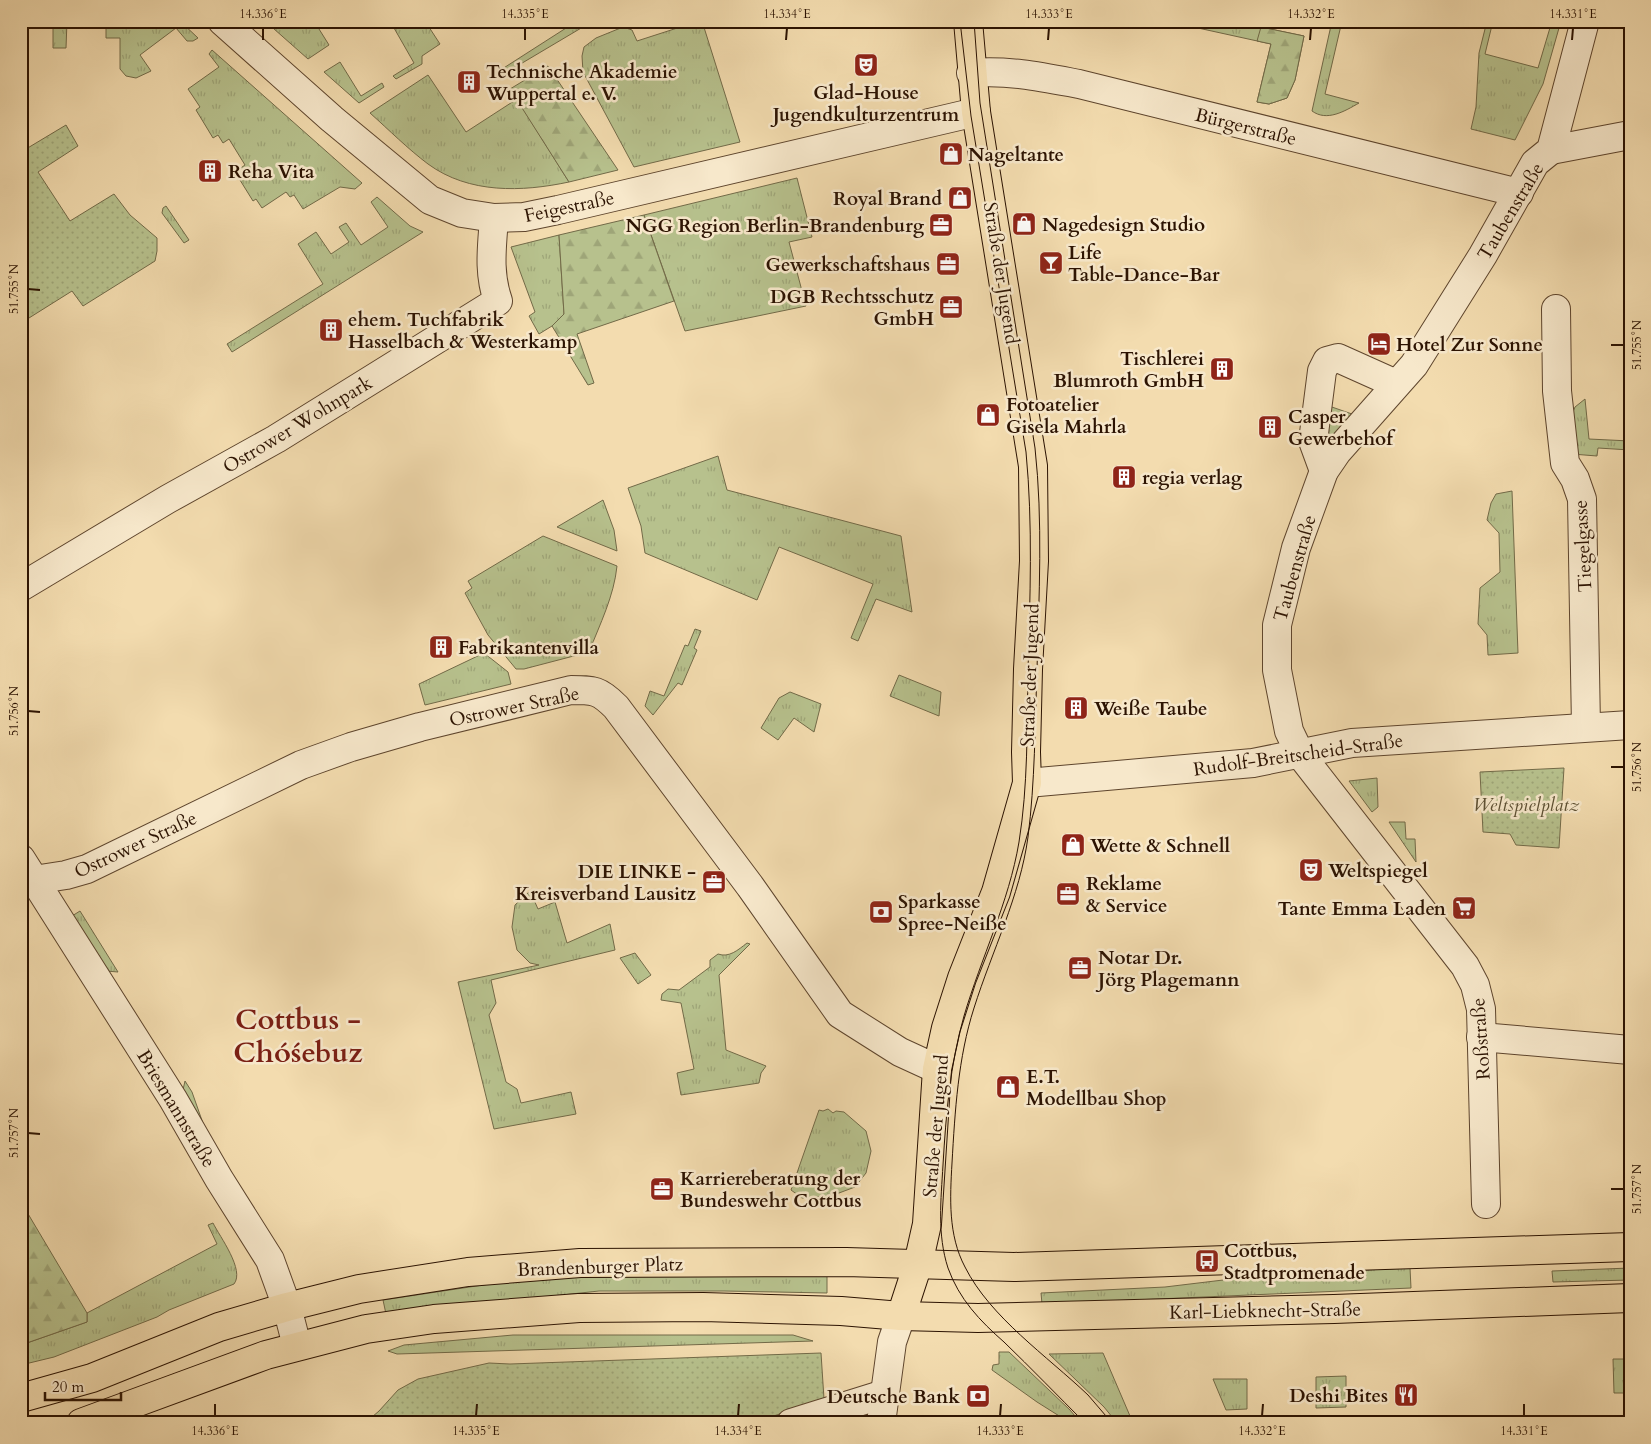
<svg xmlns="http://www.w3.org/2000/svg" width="1651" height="1444" viewBox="0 0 1651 1444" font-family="Cardo,serif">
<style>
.grass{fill:url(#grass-tufts);stroke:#726a48}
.forest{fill:url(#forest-firs);stroke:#726a48}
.park{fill:url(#park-dots);stroke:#726a48}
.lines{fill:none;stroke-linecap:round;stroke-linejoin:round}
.minor-casing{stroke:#5e452d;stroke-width:30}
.major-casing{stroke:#2c1302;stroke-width:30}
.minor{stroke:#f7e8cb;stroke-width:28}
.major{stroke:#f3dcaf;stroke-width:28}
.tram{stroke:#2c1302;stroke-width:1}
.ticks{fill:none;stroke:#2c1302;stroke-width:2}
.labels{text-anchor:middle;stroke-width:5;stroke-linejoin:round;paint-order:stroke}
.poi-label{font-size:19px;font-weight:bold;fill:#2c1302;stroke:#f7e8cb;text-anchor:start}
.street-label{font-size:19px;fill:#2c1302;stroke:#f7e8cb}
.park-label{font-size:19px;font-style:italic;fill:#5d5033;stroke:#f7e8cb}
.town-label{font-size:29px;font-weight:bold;fill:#7a1f14;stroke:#f7e8cb}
.neatline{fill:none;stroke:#2c1302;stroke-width:2}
.ticks-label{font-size:12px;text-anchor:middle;fill:#2c1302}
</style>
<defs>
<pattern id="grass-tufts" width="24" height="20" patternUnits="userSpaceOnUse" patternTransform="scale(1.25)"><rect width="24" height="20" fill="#b7c18d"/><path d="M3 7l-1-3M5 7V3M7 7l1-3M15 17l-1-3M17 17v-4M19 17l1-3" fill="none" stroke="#9ea578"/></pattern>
<pattern id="forest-firs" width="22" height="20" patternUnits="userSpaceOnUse" patternTransform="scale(1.25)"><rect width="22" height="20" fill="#b7c18d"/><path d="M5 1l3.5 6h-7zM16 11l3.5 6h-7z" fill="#9ea578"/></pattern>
<pattern id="park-dots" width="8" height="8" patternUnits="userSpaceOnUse" patternTransform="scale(1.25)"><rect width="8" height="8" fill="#b7c18d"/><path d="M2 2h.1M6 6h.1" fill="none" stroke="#9ea578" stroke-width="1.8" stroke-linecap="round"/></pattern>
</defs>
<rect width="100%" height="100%" fill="#f3dcaf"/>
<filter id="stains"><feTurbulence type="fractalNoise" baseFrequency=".004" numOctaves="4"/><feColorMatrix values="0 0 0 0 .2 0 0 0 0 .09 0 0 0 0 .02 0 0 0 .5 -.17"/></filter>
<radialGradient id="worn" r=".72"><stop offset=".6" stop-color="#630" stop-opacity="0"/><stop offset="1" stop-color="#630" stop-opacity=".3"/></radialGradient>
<g class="grass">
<path d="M53,21H67L66,48H53Z"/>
<path d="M106,21H180L198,38L193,41H187L176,28L140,55L151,71L136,78L126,76L120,69V38H106Z"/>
<path d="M265,21H314L329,45L308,59Z"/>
<path d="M390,21H425L440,44L422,56V64L396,79L393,76L414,63Z"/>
<path d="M577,21H593L502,75L499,71Z"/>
<path d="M699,21H702L740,142L634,167L583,72L582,56L584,47L596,38L623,27L632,30L637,41Z"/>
<path d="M1166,21H1231L1304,36L1295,80L1287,98L1269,104L1257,102L1271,44Z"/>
<path d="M1332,21H1342L1325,94L1359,103C1345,111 1327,122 1312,111Z"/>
<path d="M1487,21H1493L1485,54L1538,68L1552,21H1561L1543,84L1515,140L1471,129L1476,107L1479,53Z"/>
<path d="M212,50L362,183L355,189L340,187L303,209L294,195L290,197L286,192L262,208L256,199L253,201L235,172L245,165L229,139L223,143L218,135L213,138L196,110L200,107L188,89L219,67L209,54Z"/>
<path d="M340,62L361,96L382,83L384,87L359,103L324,72Z"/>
<path d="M428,75L466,132L517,99L569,182C522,192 469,194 428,164C408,149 389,130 370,113Z"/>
<path d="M797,178L812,237L789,242L806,306L685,331L644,215Z"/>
<path d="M377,197L410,226L423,232L232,352L227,344L323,284L298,244L316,232L331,254L349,242L339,227L346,223L361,245L388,227L371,202Z"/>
<path d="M166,206L189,240L184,243L162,213L163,208Z"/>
<path d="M559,235L564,314L552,326L539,334L529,316L535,312L511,247Z"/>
<path d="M1585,399L1589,439L1630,441V450L1598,448L1597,456L1572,454L1570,419L1575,407Z"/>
<path d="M1329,406L1352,414L1331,438L1325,436Z"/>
<path d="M718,456L727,490L901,536L912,612L876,599L858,641L851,638L873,584L863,580L779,547L757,600L645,553L641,526L628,488Z"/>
<path d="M1512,491L1518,653L1488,655L1487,635L1478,624L1480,588L1500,572L1499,533L1487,520L1491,503L1496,494Z"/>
<path d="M603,500L614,530L617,551L557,527Z"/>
<path d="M543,536L617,566C614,596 600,624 589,652L524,669H516L488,635L465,593L472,588L468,581Z"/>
<path d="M695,629L701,631L694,648L697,650L682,685L678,683L653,715L645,706L650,691L664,696L685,645L688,646Z"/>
<path d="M484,653L508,672L511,684L425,705L419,684Z"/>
<path d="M899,675L941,692L939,716L890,696Z"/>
<path d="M790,692L821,704L814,732L794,718L778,740L761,728L779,698Z"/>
<path d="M1377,778L1378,807L1372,812L1349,781Z"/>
<path d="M1389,822H1405L1406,839H1415L1416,862Z"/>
<path d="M530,891L538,909L555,902L567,943L610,924L615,950L491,980L496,1003L489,1015L506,1082L517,1089L521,1103L571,1092L576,1114L494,1129L458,982L539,965L530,963L517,950L512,927L515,905Z"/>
<path d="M80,911L118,972L106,971L72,916Z"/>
<path d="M747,943L750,944L719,975L726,1050L766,1066L761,1073L759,1083L681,1095L677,1073L694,1069L681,1003L661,1000L662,994L668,989L679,990L710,967V960L718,954C729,958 738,950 747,943Z"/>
<path d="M635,953L651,975L638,984L620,958Z"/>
<path d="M185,1081L192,1092L205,1129L182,1094Z"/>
<path d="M828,1109L833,1113L836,1111L844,1112L866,1131L871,1151L866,1173L855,1187L831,1196L802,1198L791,1190L819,1110L823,1111Z"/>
<path d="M213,1223C220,1237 245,1270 234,1284L169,1310L157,1317L54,1357L21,1365V1345L87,1322V1313L217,1244L208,1225Z"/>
<path d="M1410,1268L1411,1288L1042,1304L1041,1293L1165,1287L1273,1274Z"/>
<path d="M1630,1268V1280L1553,1282L1552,1271Z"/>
<path d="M619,1274H827V1293L724,1291H599L386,1314L383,1300L523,1279Z"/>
<path d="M513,1335H793L813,1341L397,1354L388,1351L404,1345Z"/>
<path d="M999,1352H1009L1070,1410L1081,1423H1068L1064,1419L1037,1402L992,1370L993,1365L999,1364Z"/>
<path d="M1103,1353L1133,1423H1117L1104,1407L1049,1354Z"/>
<path d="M1613,1359H1630V1393H1614Z"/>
<path d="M1346,1376V1407L1316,1408V1377Z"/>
<path d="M1213,1379H1247V1409L1226,1410Z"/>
</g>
<g class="forest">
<path d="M1261,27L1304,36L1295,80L1287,98L1269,104L1257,102L1271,44L1257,41Z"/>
<path d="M548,66L618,170L569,182L510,89Z"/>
<path d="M644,215L674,301L577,334L594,383L588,385L552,326L564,314L559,235Z"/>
<path d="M21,1202L87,1313V1322L21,1345Z"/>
</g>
<g class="park">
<path d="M66,125L78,146L38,172L70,221L114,194L130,215L157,238V251L155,261L83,306L72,291L21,323V152Z"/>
<path d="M1564,768L1559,848L1516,845L1510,834L1483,832L1480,772Z"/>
<path d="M821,1353L824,1399L753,1423H365L379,1411L398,1390L418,1379L489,1363L510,1364Z"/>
</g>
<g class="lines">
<defs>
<g id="minor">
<path d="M222,21L332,119L430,200L462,213L494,218L524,217L558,210L976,112"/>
<path d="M971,73C1010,70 1042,77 1079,84L1519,193"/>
<path d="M1551,150L1630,135"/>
<path d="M1556,309L1557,391L1565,463L1575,479L1582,499L1586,727"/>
<path d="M1324,471L1313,441L1322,371L1327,361L1338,358L1396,384"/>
<path d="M21,587L168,499L276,439L498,301C488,272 492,247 494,218"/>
<path d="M1027,783L1253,763L1352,743L1630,725"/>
<path d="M21,859L173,1099L219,1179L270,1260L287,1307L297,1346"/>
<path d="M21,882L66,875L87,869L301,765L351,747L420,727L571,690C594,690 599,690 616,707L750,886L840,1014L900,1052L937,1069"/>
<path d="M1481,1037L1630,1050"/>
<path d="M1486,1204L1481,1009L1475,985L1465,966L1300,754L1289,731L1277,670V625L1296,548L1324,471L1337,452L1414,365L1483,255L1535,163L1551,150L1585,21"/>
<path d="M791,1423L884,1394"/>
<path d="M881,1423L892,1342L901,1316"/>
</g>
<g id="major">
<path d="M901,1316L918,1264L927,1224L937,1069L946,1028L962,978L996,892L1027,783L1026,752L1028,669L1034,561L1033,466L976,112L968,21"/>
<path d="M21,1398L92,1378L219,1327L287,1307L359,1289L468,1272L580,1263L846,1262L1014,1267L1630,1247"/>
<path d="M81,1423L266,1355L366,1329L434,1319L579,1308L703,1307L841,1311L901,1316L978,1318L1334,1309L1630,1298"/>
</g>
</defs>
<use href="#minor" class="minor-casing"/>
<use href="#major" class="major-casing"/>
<use href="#minor" class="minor"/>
<use href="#major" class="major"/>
<g class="tram">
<path d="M960,21L971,116L1026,452C1033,525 1030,598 1028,671C1027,728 1028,786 1019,842C1009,902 981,958 964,1016C950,1065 946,1114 943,1165C941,1200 937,1234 948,1268C959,1299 980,1321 1004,1342C1031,1368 1058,1396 1085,1423"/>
<path d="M974,21L980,103L1035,448C1043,521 1039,596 1037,669C1035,725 1035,782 1028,837C1020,896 992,951 974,1008C958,1058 955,1111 952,1163C950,1198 948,1235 965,1267C990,1317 1047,1356 1088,1395C1096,1404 1104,1414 1112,1423"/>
</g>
</g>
<path class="ticks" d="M263,40V28M525,40V28M786,40L787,28M1048,40L1049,28M1310,40L1311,28M1572,40L1573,28M28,289L40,290M1611,345H1624M28,711L40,712M1611,767H1624M28,1133L40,1134M1611,1189H1624M215,1416V1404M476,1416L477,1404M738,1416L739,1404M1000,1416L1001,1404M1262,1416L1263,1404M1524,1416V1404"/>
<defs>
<symbol id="theatre-square" viewBox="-11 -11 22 22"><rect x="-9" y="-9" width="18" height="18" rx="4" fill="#8f2418" stroke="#f7e8cb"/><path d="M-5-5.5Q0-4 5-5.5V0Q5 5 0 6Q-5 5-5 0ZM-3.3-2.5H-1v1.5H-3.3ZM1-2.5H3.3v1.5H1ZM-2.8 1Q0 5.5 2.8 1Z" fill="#fff"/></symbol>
<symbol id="building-square" viewBox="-11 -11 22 22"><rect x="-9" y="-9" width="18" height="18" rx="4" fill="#8f2418" stroke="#f7e8cb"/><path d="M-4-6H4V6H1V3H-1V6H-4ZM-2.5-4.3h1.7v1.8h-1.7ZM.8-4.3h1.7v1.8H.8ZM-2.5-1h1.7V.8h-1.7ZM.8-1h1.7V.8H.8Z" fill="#fff"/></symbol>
<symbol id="shop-square" viewBox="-11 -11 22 22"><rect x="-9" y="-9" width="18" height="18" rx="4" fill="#8f2418" stroke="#f7e8cb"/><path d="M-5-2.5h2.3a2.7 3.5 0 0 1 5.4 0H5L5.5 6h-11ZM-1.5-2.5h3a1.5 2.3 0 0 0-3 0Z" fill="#fff"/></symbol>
<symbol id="office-square" viewBox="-11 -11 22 22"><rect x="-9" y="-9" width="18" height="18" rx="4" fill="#8f2418" stroke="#f7e8cb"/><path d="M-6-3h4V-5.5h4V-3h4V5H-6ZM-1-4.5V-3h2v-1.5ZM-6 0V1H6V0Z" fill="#fff"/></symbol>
<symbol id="bar-square" viewBox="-11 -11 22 22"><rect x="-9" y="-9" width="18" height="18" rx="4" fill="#8f2418" stroke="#f7e8cb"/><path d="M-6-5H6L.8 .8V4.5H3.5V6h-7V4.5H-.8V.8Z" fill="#fff"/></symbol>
<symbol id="hotel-square" viewBox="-11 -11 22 22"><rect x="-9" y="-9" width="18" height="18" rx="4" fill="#8f2418" stroke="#f7e8cb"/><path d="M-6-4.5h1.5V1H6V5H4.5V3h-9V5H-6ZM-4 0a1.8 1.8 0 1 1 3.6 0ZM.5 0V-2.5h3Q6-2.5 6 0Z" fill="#fff"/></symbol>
<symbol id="supermarket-square" viewBox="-11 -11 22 22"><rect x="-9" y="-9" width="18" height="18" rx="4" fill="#8f2418" stroke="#f7e8cb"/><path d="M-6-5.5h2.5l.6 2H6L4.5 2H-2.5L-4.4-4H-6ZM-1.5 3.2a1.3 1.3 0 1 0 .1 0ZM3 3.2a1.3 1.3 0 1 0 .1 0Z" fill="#fff"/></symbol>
<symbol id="bank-square" viewBox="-11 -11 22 22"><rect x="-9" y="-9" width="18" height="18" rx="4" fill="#8f2418" stroke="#f7e8cb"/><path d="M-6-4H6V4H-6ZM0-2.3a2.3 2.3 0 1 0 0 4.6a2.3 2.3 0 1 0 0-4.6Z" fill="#fff"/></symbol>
<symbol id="bus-square" viewBox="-11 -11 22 22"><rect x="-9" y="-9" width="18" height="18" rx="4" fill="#8f2418" stroke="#f7e8cb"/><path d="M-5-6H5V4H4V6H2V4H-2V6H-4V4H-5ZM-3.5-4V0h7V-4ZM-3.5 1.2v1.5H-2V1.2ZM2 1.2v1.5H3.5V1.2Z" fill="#fff"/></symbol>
<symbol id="restaurant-square" viewBox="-11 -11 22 22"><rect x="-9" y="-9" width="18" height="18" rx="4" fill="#8f2418" stroke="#f7e8cb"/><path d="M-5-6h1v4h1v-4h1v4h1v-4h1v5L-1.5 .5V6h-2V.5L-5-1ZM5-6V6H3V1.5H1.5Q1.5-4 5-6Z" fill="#fff"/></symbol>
</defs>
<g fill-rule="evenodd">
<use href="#theatre-square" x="852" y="51" width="28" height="28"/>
<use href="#building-square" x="455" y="68" width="28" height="28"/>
<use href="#shop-square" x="937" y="140" width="28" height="28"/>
<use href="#building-square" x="196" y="157" width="28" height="28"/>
<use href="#shop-square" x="946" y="184" width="28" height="28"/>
<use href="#shop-square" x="1010" y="210" width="28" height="28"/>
<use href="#office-square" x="927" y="211" width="28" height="28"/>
<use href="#bar-square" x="1037" y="249" width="28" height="28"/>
<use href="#office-square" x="934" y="250" width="28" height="28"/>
<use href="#office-square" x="937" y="293" width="28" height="28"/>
<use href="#building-square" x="317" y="316" width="28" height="28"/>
<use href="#hotel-square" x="1365" y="330" width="28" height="28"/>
<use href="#building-square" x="1208" y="355" width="28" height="28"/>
<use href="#shop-square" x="974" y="401" width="28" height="28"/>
<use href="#building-square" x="1256" y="413" width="28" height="28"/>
<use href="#building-square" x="1110" y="463" width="28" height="28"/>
<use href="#building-square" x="427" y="633" width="28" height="28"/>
<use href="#building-square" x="1062" y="694" width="28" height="28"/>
<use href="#shop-square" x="1059" y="831" width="28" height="28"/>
<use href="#theatre-square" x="1297" y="856" width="28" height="28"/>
<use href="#office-square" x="700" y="868" width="28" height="28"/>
<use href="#office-square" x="1054" y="880" width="28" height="28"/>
<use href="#supermarket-square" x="1450" y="894" width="28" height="28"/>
<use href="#bank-square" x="867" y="898" width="28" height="28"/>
<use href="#office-square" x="1066" y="954" width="28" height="28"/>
<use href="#shop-square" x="994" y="1073" width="28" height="28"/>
<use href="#office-square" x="648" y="1175" width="28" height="28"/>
<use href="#bus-square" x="1193" y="1247" width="28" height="28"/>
<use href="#restaurant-square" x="1392" y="1381" width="28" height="28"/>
<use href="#bank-square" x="964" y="1382" width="28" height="28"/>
</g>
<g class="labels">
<g class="poi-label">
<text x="486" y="78">Technische Akademie<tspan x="486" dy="22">Wuppertal e. V.</tspan></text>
<text x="866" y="99" text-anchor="middle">Glad-House<tspan x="866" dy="22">Jugendkulturzentrum</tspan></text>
<text x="968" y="161">Nageltante</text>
<text x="228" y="178">Reha Vita</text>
<text x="942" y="205" text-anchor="end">Royal Brand</text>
<text x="1042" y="231">Nagedesign Studio</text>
<text x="924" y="232" text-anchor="end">NGG Region Berlin-Brandenburg</text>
<text x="1068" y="259">Life<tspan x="1068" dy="22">Table-Dance-Bar</tspan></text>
<text x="930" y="271" text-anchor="end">Gewerkschaftshaus</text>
<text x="934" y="303" text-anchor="end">DGB Rechtsschutz<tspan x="934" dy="22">GmbH</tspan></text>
<text x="348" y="326">ehem. Tuchfabrik<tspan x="348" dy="22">Hasselbach &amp; Westerkamp</tspan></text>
<text x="1396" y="351">Hotel Zur Sonne</text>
<text x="1204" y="365" text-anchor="end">Tischlerei<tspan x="1204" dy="22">Blumroth GmbH</tspan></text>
<text x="1006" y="411">Fotoatelier<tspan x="1006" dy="22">Gisela Mahrla</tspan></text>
<text x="1288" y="423">Casper<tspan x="1288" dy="22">Gewerbehof</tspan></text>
<text x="1142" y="484">regia verlag</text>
<text x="458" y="654">Fabrikantenvilla</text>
<text x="1094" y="715">Weiße Taube</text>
<text x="1090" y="852">Wette &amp; Schnell</text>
<text x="1328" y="877">Weltspiegel</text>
<text x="696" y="878" text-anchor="end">DIE LINKE -<tspan x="696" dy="22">Kreisverband Lausitz</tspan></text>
<text x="1086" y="890">Reklame<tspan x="1086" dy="22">&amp; Service</tspan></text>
<text x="898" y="908">Sparkasse<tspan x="898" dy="22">Spree-Neiße</tspan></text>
<text x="1446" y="915" text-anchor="end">Tante Emma Laden</text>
<text x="1098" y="964">Notar Dr.<tspan x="1098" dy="22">Jörg Plagemann</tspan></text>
<text x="1026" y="1083">E.T.<tspan x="1026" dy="22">Modellbau Shop</tspan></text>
<text x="680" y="1185">Karriereberatung der<tspan x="680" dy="22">Bundeswehr Cottbus</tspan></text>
<text x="1224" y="1257">Cottbus,<tspan x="1224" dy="22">Stadtpromenade</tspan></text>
<text x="1388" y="1402" text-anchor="end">Deshi Bites</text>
<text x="960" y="1403" text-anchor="end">Deutsche Bank</text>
</g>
<g class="street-label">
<text transform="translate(1246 126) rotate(14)" y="7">Bürgerstraße</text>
<text transform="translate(569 206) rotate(-12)" y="7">Feigestraße</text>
<text transform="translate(1510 211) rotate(-59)" y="7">Taubenstraße</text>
<text transform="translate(1002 273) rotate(81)" y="7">Straße der Jugend</text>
<text transform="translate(297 424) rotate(-31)" y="7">Ostrower Wohnpark</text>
<text transform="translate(1582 546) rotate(-93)" y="7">Tiegelgasse</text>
<text transform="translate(1294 568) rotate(-74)" y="7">Taubenstraße</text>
<text transform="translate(1029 675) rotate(-88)" y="7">Straße der Jugend</text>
<text transform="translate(514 706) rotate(-12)" y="7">Ostrower Straße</text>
<text transform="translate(1298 754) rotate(-8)" y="7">Rudolf-Breitscheid-Straße</text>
<text transform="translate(135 844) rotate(-25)" y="7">Ostrower Straße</text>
<text transform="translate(1480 1039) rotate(-94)" y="7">Roßstraße</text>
<text transform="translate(177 1108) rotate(59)" y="7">Briesmannstraße</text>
<text transform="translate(935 1126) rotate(-85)" y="7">Straße der Jugend</text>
<text transform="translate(600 1266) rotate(-2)" y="7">Brandenburger Platz</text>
<text transform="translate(1265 1310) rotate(-1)" y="7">Karl-Liebknecht-Straße</text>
</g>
<g class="park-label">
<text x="1526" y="811">Weltspielplatz</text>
</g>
<g class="town-label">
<text x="298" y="1029">Cottbus -<tspan x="298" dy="33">Chóśebuz</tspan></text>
</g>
</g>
<rect width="1651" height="1444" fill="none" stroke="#f3dcaf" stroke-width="55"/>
<path d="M45 1392v8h76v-8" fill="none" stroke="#2c1302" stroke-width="2.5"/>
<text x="52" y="1392" font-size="15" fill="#2c1302" stroke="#f7e8cb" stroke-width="4" paint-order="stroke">20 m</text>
<rect x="28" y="28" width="1596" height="1388" class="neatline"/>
<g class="ticks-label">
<text x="263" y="18">14.336°E</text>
<text x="525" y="18">14.335°E</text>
<text x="787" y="18">14.334°E</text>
<text x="1049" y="18">14.333°E</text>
<text x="1311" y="18">14.332°E</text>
<text x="1573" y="18">14.331°E</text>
<text transform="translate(14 289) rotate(-90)" y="4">51.755°N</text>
<text transform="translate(1637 345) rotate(-90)" y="4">51.755°N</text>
<text transform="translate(14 711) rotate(-90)" y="4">51.756°N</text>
<text transform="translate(1637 767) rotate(-90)" y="4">51.756°N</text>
<text transform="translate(14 1133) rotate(-90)" y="4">51.757°N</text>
<text transform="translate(1637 1189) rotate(-90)" y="4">51.757°N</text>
<text x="215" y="1435">14.336°E</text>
<text x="476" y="1435">14.335°E</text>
<text x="738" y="1435">14.334°E</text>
<text x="1000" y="1435">14.333°E</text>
<text x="1262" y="1435">14.332°E</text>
<text x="1524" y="1435">14.331°E</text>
</g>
<rect width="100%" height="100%" filter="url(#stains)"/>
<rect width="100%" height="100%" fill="url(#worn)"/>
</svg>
